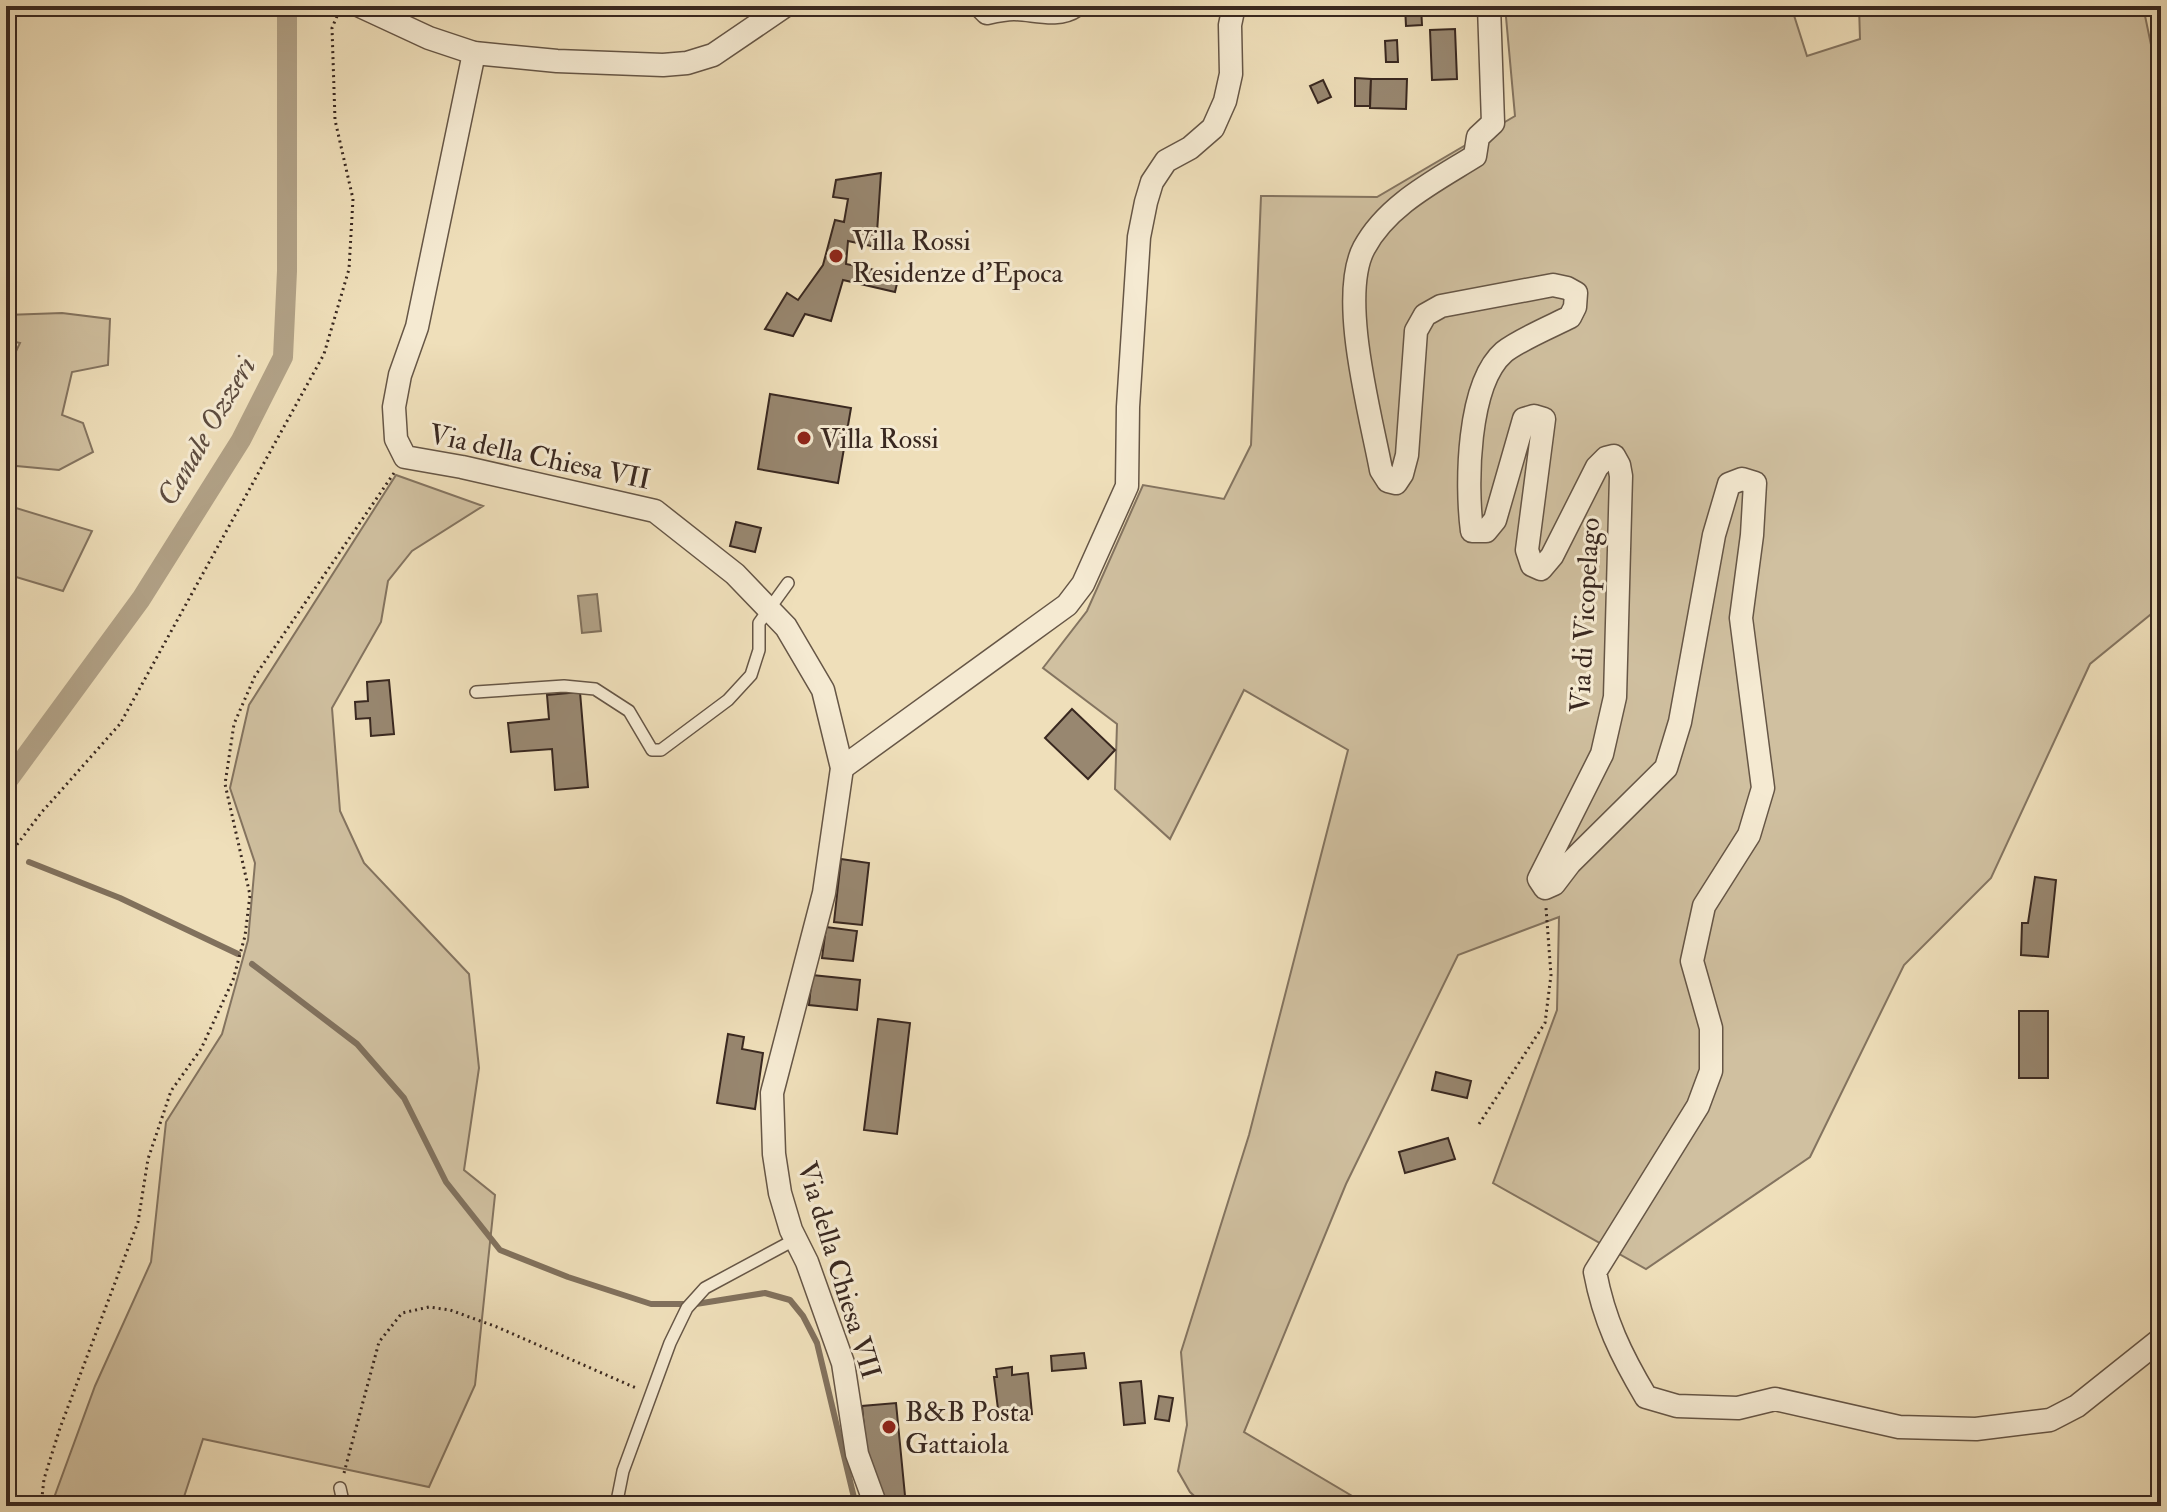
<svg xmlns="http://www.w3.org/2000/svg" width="2167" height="1512" viewBox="0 0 2167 1512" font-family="'IM FELL Double Pica',serif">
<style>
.green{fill:#d0c0a0;stroke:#847460;stroke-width:2}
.water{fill:#b1a186;stroke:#81715d;stroke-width:2}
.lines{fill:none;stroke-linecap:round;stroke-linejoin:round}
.stream{stroke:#81715d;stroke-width:6}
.canal{stroke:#b1a186;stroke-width:20}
.building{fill:#988770;stroke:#392820;stroke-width:2}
.lane-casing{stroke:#665646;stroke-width:14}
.street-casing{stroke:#665646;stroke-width:25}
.path{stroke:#392820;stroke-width:3;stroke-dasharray:2 4;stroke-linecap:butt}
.lane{stroke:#f5ead2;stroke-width:11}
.street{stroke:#f5ead2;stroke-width:22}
.poi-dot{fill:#8f2418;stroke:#f5ead2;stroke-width:3}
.labels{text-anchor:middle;stroke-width:6;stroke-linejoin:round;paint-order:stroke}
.poi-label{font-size:28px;fill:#392820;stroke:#f5ead2;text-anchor:start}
.street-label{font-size:28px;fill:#392820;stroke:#f5ead2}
.water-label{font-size:30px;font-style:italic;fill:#5d4c3f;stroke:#f5ead2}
</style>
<rect width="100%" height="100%" fill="#efdfba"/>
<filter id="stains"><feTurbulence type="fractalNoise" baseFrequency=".0025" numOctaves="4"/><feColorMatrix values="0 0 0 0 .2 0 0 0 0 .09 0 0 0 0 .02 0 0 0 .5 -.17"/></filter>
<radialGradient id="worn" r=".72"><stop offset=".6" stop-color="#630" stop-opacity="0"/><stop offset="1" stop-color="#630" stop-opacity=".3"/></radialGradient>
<g class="green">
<path d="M1505,6H1791L1807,56L1860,39L1859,6H2143L2161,93V606L2090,664L1991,878L1904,965L1810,1157L1646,1269L1493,1183L1557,1010L1559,917L1458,955L1346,1184L1244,1432L1369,1506H1205L1190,1492L1178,1471L1187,1425L1181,1352L1249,1135L1348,750L1244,690L1170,839L1115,789L1117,724L1043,668L1087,611L1143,485L1224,499L1251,445L1261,196L1377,197L1515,116Z"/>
<path d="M62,313L110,319L108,365L72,372L62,415L83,423L93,452L59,470L6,465V372L20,343L6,340V315Z"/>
<path d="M396,475L483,506L412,551L388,581L381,622L332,708L340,811L364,863L469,974L479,1068L464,1170L495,1195L475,1385L429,1487L203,1439L181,1506H51L95,1386L151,1262L166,1122L222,1034L248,940L255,863L230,788L249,705Z"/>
<path d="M6,505L92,531L63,591L6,574Z"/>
</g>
<path class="water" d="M597,594L601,631L582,633L578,596Z"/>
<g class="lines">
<g class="stream">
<path d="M29,862L120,898L238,954"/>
<path d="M252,964L357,1044L404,1098L446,1182L500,1250L568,1277L651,1304H683"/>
<path d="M696,1304L765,1293L790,1300L803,1316L817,1343L856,1506"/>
</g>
<path class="canal" d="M6,783L141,599L241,440L283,357L287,271V6"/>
</g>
<g class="building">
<path d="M1405,6H1421L1422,25L1406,26Z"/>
<path d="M1455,29L1457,79L1432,80L1430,30Z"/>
<path d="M1397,40L1398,62H1386L1385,41Z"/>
<path d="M1355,78L1371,79L1370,106H1355Z"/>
<path d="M1371,79H1407L1406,109L1370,108Z"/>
<path d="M1323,80L1331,97L1318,103L1310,86Z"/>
<path d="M881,173L876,247L848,241L846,264L899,275L895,292L843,280L831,321L805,314L793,336L765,329L787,293L798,300L823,265L835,220L844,222L848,199L833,197L836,180Z"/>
<path d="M770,394L851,408L838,483L758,469Z"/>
<path d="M736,522L761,528L755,552L730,546Z"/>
<path d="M389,680L394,734L371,736L370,718L356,719L355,702L368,701L367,682Z"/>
<path d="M580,692L588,787L555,790L552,749L511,752L508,723L549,719L547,695Z"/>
<path d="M1072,709L1115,750L1088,779L1045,738Z"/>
<path d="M841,859L869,863L862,925L834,922Z"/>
<path d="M2035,877L2056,880L2048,957L2021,955L2022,923H2028Z"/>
<path d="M826,927L857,931L853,961L822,958Z"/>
<path d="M812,975L860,980L857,1010L809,1005Z"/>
<rect x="2019" y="1011" width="29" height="67"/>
<path d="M878,1019L910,1023L897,1134L864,1130Z"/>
<path d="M728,1034L744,1037L742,1049L763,1053L755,1109L717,1103Z"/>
<path d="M1436,1072L1471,1081L1467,1098L1432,1090Z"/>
<path d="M1448,1138L1455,1159L1405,1173L1399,1152Z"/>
<path d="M1084,1353L1086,1368L1052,1371L1051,1356Z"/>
<path d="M1012,1367V1375L1028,1373L1032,1414L999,1417L994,1377H997L996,1369Z"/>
<path d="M1141,1381L1145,1423L1124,1425L1120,1383Z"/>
<path d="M1159,1396L1173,1398L1169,1421L1155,1419Z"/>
<path d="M896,1403L906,1506H882L866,1451L862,1406Z"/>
</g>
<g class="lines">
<defs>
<g id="lane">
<path d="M476,692L564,686L595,689L629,711L652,750H661L728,700L751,675L759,650V623L788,583"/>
<path d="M340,1488L344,1506"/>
<path d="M616,1506L623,1471L670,1343L687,1308L705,1288L796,1239"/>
</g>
<g id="street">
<path d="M360,6L429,38L474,53L557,61L663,65L687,63L713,55L785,6"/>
<path d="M980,6L987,13C996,11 1006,9 1014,9C1033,9 1058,18 1075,6"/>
<path d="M1489,6L1493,123L1478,137L1475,156C1435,181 1387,205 1364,248C1338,297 1371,416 1381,470L1388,481L1396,483L1402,474L1407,455L1416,331L1425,315L1441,306L1553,285L1567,288L1576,293L1575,307L1570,317C1552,326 1519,340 1504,352C1467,384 1466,485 1472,531H1486L1495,520L1524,419L1534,416L1544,419L1527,550L1532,565L1541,569L1552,556L1597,467L1606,458L1614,456L1619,465L1621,476L1615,697L1602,754L1539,879L1545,888L1554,884L1570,863L1666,768L1680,722L1714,535L1729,484L1742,479L1755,483L1752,535L1741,618L1763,788L1749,835L1704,906L1692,961L1711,1028V1071L1698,1106L1595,1272C1604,1320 1621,1355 1646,1397L1677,1406L1738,1408L1775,1399L1899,1427L1976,1429L2050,1420L2077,1406L2161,1339"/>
<path d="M474,53L417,327L400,375L394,407L396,439L405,457L462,467L655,511L735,574L786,627L823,690L842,768L824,893L772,1093L774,1154L780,1193L791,1230L807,1262L843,1363L857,1454L876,1506"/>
<path d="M842,768L1067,605L1083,584L1127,486L1128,407L1139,237L1146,202L1152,182L1166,161L1190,148L1213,128L1225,101L1231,74L1230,25L1234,6"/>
</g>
</defs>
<use href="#lane" class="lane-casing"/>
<use href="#street" class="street-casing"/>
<g class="path">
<path d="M6,859L41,813L120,724L324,354L349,269L353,199L335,120L332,28L340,9"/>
<path d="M1479,1124L1545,1023L1551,975L1546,908"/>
<path d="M344,1473L379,1342L402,1313L429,1307L450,1310L497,1327L636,1388"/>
<path d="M41,1506L44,1479L60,1428L138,1222L148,1159L171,1091L201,1049L233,980L245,936L250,895L225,784L234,724L255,676L394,473"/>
</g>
<use href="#lane" class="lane"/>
<use href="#street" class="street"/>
</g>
<g class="poi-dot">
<circle cx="836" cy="256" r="8"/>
<circle cx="804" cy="438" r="8"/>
<circle cx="889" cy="1427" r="8"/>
</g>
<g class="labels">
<g class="poi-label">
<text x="852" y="250">Villa Rossi<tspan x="852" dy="32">Residenze d'Epoca</tspan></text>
<text x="820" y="448">Villa Rossi</text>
<text x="905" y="1421">B&amp;B Posta<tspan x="905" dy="32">Gattaiola</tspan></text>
</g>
<g class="street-label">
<text transform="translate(540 456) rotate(12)" y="10">Via della Chiesa VII</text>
<text transform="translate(1584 615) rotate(-87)" y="10">Via di Vicopelago</text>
<text transform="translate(840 1270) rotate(73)" y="10">Via della Chiesa VII</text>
</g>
<g class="water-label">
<text transform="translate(206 431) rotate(-60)" y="10">Canale Ozzeri</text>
</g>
</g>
<rect width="2167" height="1512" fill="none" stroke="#efdfba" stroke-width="32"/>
<rect x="8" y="8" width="2151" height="1496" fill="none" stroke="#392820" stroke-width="4"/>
<rect x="16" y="16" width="2135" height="1480" fill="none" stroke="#392820" stroke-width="2"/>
<rect width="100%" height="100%" filter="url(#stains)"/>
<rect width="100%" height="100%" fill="url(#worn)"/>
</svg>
